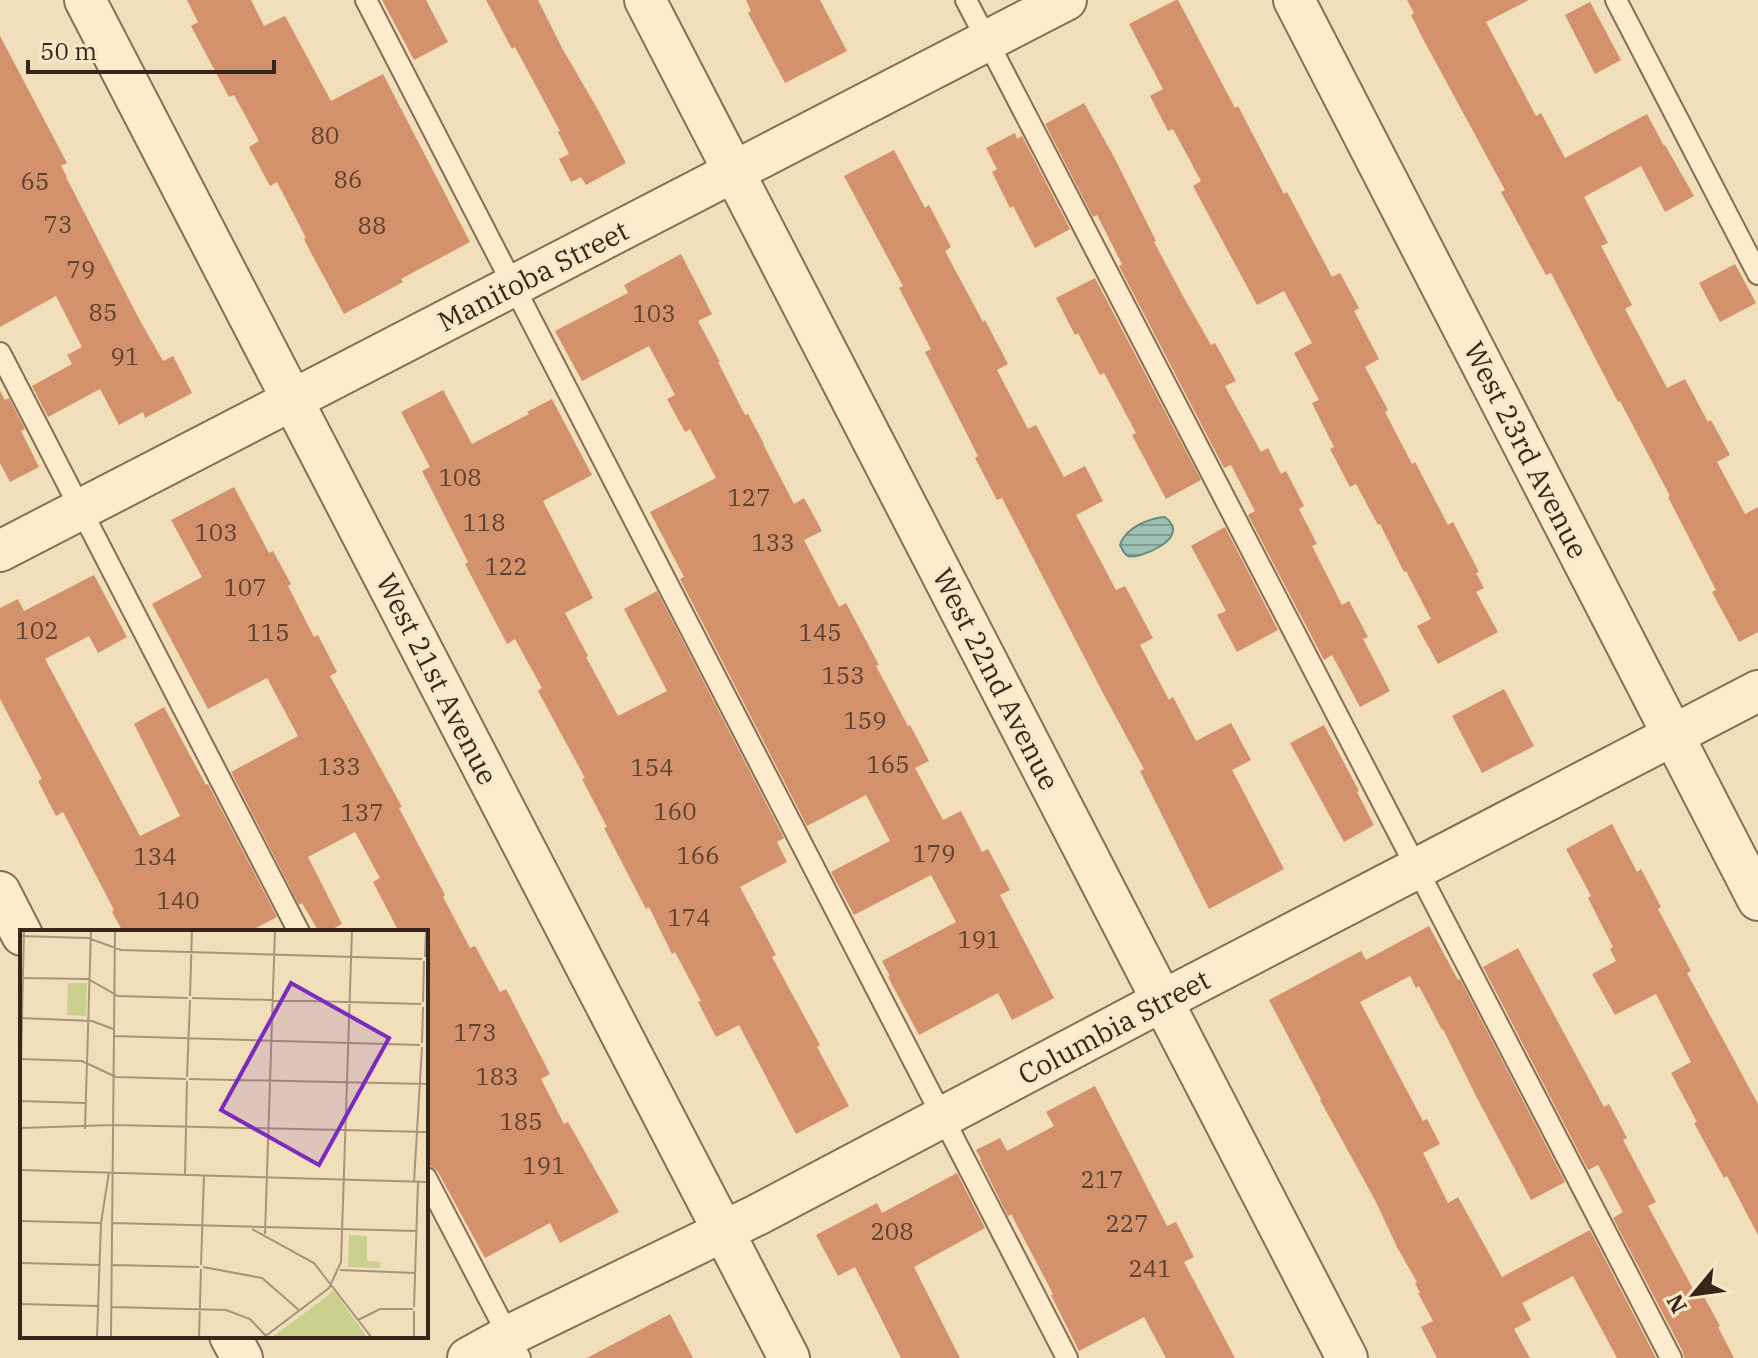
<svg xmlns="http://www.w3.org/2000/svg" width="1758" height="1358" viewBox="0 0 1758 1358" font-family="'IBM Plex Serif',serif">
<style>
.water{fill:url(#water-rules);stroke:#668f83;stroke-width:2}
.building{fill:#d3916c}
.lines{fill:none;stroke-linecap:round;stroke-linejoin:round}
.lane-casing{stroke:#896d53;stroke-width:24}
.street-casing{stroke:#896d53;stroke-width:44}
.lane{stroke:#fcebcd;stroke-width:20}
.street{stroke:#fcebcd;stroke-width:40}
.labels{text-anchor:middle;stroke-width:6;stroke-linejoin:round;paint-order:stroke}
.number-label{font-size:24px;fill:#5e412e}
.street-label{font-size:28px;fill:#372619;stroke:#f8e8ca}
.inset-road{fill:none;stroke:#a7947a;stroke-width:2}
.view{fill:#7b2cbf;fill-opacity:0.15;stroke:#7b2cbf;stroke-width:4}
.inset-edge{fill:none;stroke:#372619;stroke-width:4}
</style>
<defs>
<pattern id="water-rules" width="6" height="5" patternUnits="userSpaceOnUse" patternTransform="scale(2)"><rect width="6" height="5" fill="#9fc1b5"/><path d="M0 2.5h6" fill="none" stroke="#829d92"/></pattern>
</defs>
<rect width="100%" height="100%" fill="#f1deba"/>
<path class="water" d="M1165,517C1194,539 1136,560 1128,556C1124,554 1122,549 1120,545C1125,528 1149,518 1165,517Z"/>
<g class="building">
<path d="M187,0H251L264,26L285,16L331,101L383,74L470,242L401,279L403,282L344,314L310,251L304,239L306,238L277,182L270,186L249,147L259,141L234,95L229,97L191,26L198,22Z"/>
<path d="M382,0H426L448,42L414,60Z"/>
<path d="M486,0H538L562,48L598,110L626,163L586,185L581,177L571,182L559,159L569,154L558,132L560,131L515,47L512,49Z"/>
<path d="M746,0H820L847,51L785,83L748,13L751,11Z"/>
<path d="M1176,0H1178L1235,108L1238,106L1284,194L1287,192L1332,277L1340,273L1359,308L1354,311L1379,359L1365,367L1388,410L1385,412L1412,464L1415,462L1448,525L1453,522L1479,572L1476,573L1484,588L1476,592L1498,632L1438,664L1417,626L1431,619L1406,571L1404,572L1380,524L1378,525L1356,484L1350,487L1330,449L1334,447L1312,403L1319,400L1294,353L1312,343L1284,291L1257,305L1193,186L1201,181L1173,129L1168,131L1150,96L1163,89L1129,24Z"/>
<path d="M1407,0H1529L1486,22L1536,116L1541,113L1565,158L1647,114L1664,146L1665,145L1694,196L1665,212L1641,166L1584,197L1608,243L1601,246L1632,305L1625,309L1667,388L1685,379L1708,422L1711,420L1730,455L1717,462L1745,514L1758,507V632L1739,642L1712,592L1716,590L1668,497L1670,496L1620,401L1618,402L1551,273L1546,275L1501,192L1505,190L1422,37L1411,15L1414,13Z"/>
<path d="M1590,2L1621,60L1595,74L1565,15Z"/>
<path d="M0,36L67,163L61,166L67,177H66L138,317L163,361L173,356L192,393L145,418L143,412L119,425L100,389L48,417L32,386L72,364L67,355L82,347L56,296L0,327Z"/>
<path d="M1084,103L1114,157L1156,241L1154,242L1183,296L1211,345L1215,343L1236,381L1225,386L1261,452L1268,448L1281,474L1286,471L1304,506L1299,509L1317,544L1312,546L1342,605L1349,601L1368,637L1363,639L1390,691L1360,707L1332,655L1324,660L1248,515L1255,511L1231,465L1224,468L1119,266L1122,264L1097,215L1093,217L1045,124Z"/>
<path d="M1015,133L1017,139L1022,136L1070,229L1035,248L1013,206L1010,208L992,172L997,169L986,148Z"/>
<path d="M894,150L925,208L929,205L951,247L945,251L983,322L985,320L1008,364L997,370L1028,429L1036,425L1064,477L1085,466L1103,501L1076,515L1116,590L1125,586L1153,638L1140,645L1169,700L1173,697L1196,741L1231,723L1251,760L1232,770L1284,869L1209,909L1140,771L1144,769L1103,693L1002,498L997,500L975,458L978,456L925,352L931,349L899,288L903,286L844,176Z"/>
<path d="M681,254L712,314L698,321L720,362H718L745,415L748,414L764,444H763L794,504L804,498L822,531L804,540L839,607L846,603L879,665L876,666L908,726L910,725L929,761L915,768L943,820L961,811L982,852L988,849L1010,890L1000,895L1054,998L1012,1020L998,993L919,1035L888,977L890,976L882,961L956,922L931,875L854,915L831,872L890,841L866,795L807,826L680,579L684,577L650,512L716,478L690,429L685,432L667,399L675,395L649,346L582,381L555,331L628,293L624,285Z"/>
<path d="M1735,264L1756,303L1720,322L1699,283Z"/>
<path d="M1095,278L1201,480L1166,499L1132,435L1136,433L1104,373L1100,375L1078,333L1075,335L1056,298Z"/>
<path d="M443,390L472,444L529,414L527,412L552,399L592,475L543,501L593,598L565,613L588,656L586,657L618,716L667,691L624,609L657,591L784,838L777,842L787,862L740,887L776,955L772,957L820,1045L817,1047L849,1106L796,1134L739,1025L716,1037L698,1002L701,1001L675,952L672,954L649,907L646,909L604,828L607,827L582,779L585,778L538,691L542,688L515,639L507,644L465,564L468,562L422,471L430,467L401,412Z"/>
<path d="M0,391L5,400L9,398L25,429L21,431L39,467L10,482L0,463Z"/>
<path d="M234,487L269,553L273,551L291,584L288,586L314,637L318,635L337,672L330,676L402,807L399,808L445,895L443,897L470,948L475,946L500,992L506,989L550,1074L541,1079L564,1124L568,1122L619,1212L560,1243L550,1223L485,1258L438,1172L432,1167L426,1165V932H399L373,882L380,878L355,832L308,857L342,924L327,932H319L302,903L299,905L231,772L298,736L267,678L208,709L152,604L202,577L171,520Z"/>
<path d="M1225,527L1278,630L1237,652L1217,615L1226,611L1191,546Z"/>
<path d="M94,575L127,637L98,653L89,636L45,659L140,836L180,816L134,724L164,707L206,785L208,784L277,917L248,932H123L112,912L114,910L63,812L56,816L38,781L42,779L0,699V608L18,599L24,611Z"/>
<path d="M1504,689L1534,746L1482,773L1452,716Z"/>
<path d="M1324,725L1359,791L1357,792L1374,825L1344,842L1290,743Z"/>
<path d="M1612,824L1637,872L1641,869L1661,907L1658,909L1691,971L1687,973L1758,1104V1235L1727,1176L1724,1178L1694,1123L1697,1122L1671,1073L1691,1062L1656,994L1615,1015L1592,974L1616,961L1610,949L1613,947L1588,898L1591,896L1566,849Z"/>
<path d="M1429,926L1458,980L1460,979L1565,1182L1531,1200L1476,1096L1443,1029L1442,1030L1419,986L1416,988L1410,976L1360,1002L1423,1121L1427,1119L1440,1144L1423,1153L1448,1203L1458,1197L1502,1277L1590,1230L1656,1358H1617L1573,1276L1522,1303L1531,1320L1514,1329L1530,1358H1437L1421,1327L1433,1321L1418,1293H1420L1415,1283L1417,1282L1397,1247L1375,1200L1320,1100L1321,1099L1269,1000L1361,951L1366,960Z"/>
<path d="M1518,948L1604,1107L1609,1104L1627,1138L1623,1140L1656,1202L1648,1206L1698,1298L1703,1295L1720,1326L1718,1327L1734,1358H1684L1683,1352L1613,1218L1623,1212L1598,1165L1588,1170L1483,967Z"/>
<path d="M1095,1086L1167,1226L1176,1222L1194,1257L1184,1262L1235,1358H1166L1144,1317L1079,1351L1051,1295L1053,1294L1011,1214L1008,1216L980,1160L981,1159L976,1150L1000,1138L1007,1151L1054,1126L1046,1112Z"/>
<path d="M957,1173L985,1228L914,1267L960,1358H901L855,1267L838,1276L816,1235L877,1203L882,1213Z"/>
<path d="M670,1314L693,1358H587Z"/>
</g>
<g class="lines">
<defs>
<g id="lane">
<path d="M366,0L1067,1358"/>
<path d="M966,0L1671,1358"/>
<path d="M1616,0L1758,274"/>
<path d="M0,353L299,932"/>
<path d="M426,1178L520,1358"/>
</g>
<g id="street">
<path d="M85,0L789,1358"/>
<path d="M645,0L1347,1358"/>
<path d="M1294,0L1758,900"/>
<path d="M0,551L1066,0"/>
<path d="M0,892L22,935"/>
<path d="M230,1336L242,1358"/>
<path d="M468,1358L508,1336L757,1215L1162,1001L1758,691"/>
</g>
</defs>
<use href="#lane" class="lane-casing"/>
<use href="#street" class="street-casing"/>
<use href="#lane" class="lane"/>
<use href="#street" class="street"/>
</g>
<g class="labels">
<g class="number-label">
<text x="325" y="144">80</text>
<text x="348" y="188">86</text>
<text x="35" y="190">65</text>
<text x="58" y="233">73</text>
<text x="372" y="234">88</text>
<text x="81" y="278">79</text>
<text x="103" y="321">85</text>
<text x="654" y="322">103</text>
<text x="125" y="365">91</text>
<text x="460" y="486">108</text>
<text x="749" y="506">127</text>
<text x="484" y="531">118</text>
<text x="216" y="541">103</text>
<text x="773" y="551">133</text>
<text x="506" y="575">122</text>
<text x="245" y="596">107</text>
<text x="37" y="639">102</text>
<text x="268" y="641">115</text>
<text x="820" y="641">145</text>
<text x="843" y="684">153</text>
<text x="865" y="729">159</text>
<text x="888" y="773">165</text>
<text x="339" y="775">133</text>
<text x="652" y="776">154</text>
<text x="675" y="820">160</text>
<text x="362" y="821">137</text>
<text x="934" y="862">179</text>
<text x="698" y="864">166</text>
<text x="155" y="865">134</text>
<text x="178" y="909">140</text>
<text x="689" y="926">174</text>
<text x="979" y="948">191</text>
<text x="475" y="1041">173</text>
<text x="497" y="1085">183</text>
<text x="521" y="1130">185</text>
<text x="544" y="1174">191</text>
<text x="1102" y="1188">217</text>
<text x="1127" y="1232">227</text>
<text x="892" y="1240">208</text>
<text x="1150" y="1277">241</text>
</g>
<g class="street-label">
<text transform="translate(533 276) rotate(-27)" y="10">Manitoba Street</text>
<text transform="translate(1526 450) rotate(63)" y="10">West 23rd Avenue</text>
<text transform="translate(437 679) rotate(63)" y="10">West 21st Avenue</text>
<text transform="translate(996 679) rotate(63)" y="10">West 22nd Avenue</text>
<text transform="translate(1114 1027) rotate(-28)" y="10">Columbia Street</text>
</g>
</g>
<g transform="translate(20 930)">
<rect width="408" height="408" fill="#f1deba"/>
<path d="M313,360L348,408H251L306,367Z" fill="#ccd08e"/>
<path d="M48,53H67L66,86L47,85ZM329,305L347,306V331L360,332V338L328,337ZM309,371L333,398L319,408H302L284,389Z" fill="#ccd08e"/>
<path class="inset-road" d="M0,6L68,8L101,20L402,29M405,27L406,0M0,48L68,49L98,66L168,68M170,66L172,0M172,68L401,74M403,72L404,31M0,88L72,91L93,99M93,106L400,115M402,113L403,77M0,129L62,131L96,147L166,149M167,147L170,70M169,149L408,154M0,171L65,173M0,177L4,0M0,198L94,195L408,202M65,199L71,0M0,240L408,252M165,245L167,151M394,252L402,117M0,291L81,293M93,293L397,301M232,299L294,333L352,408M245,304L255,0M0,333L80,335M92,335L179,337M181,335L184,245M183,337L242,348L280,381M320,340L395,343M0,374L78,376M92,377L206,380L230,389L246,406M394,377L398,252M338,390L360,379H393M77,408L81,293L89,242M91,408L95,0M179,408L181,339M243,408L309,358L321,332L332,0M394,408V381"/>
<path class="view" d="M271,53L369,108L299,235L201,180Z"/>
<rect width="408" height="408" class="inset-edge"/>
</g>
<g transform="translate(1694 1294) rotate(241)" stroke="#f8e8ca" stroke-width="6" paint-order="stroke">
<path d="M0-6L14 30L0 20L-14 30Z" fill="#372619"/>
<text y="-12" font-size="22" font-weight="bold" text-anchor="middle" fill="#372619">N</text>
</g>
<path d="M28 60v12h246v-12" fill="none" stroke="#372619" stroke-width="4"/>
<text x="40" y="60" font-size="24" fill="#372619" stroke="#f8e8ca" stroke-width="6" paint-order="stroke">50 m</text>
</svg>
